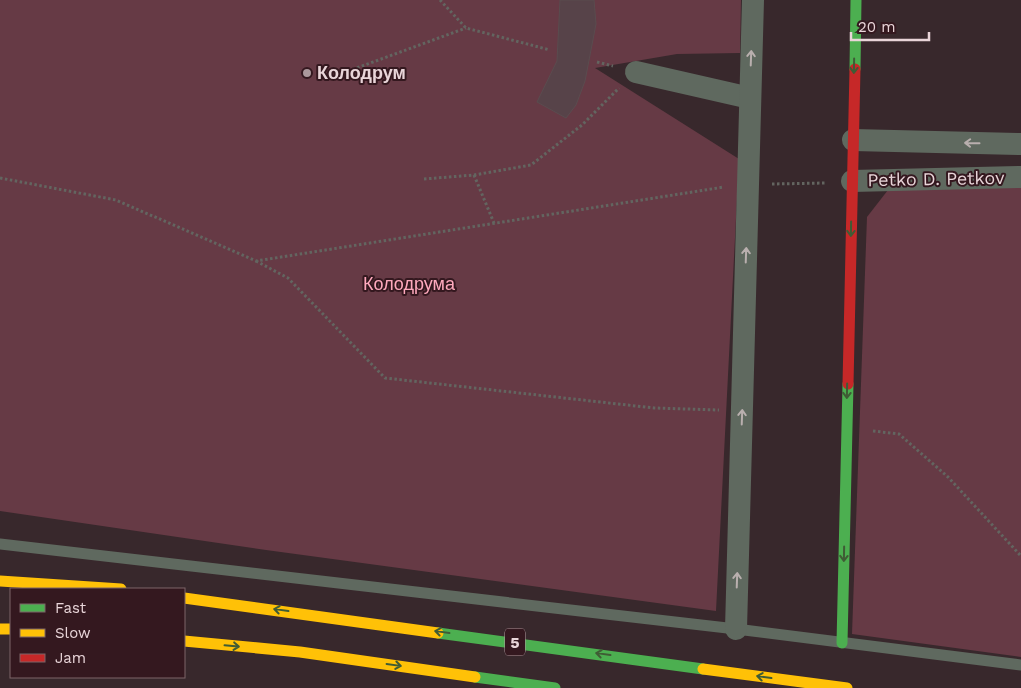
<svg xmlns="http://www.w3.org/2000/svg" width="1021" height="688" viewBox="0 0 1021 688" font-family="'Work Sans',sans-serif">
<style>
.green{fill:#663a45}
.building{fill:#574349;stroke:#5a4c4f}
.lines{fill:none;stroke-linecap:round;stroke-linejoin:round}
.path{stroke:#636560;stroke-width:3;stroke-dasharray:2.5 2.5;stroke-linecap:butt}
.lane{stroke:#5f695f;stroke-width:11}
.street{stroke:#5f695f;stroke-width:22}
.fast{stroke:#4caf50;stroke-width:11}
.slow{stroke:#ffc107;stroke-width:11}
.jam{stroke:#c62828;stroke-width:11}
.oneway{stroke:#b9afae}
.oneway2{stroke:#3f5c35}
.poi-dot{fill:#ab989c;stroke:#34181f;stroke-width:2}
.labels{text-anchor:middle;stroke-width:4;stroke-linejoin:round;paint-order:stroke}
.shield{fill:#34181f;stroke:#b39ca1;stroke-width:1}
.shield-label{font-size:16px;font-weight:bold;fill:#e9d5d9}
.poi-label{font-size:18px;font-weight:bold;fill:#e9d5d9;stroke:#34181f;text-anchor:start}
.street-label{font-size:18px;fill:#e9d5d9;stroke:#34181f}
.park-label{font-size:18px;fill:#fea9bd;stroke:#34181f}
</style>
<rect width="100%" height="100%" fill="#38282c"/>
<g class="green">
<path d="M0,0H741L740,53L677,54L595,68L739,159L716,611L266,550L0,511Z"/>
<path d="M1021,187V657L852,634L867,217L888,190Z"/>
</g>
<path class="building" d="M560,0H594L596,24L585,81L576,105L566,118L537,102L557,61Z"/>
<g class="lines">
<g class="path">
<path d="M440,0L466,28L550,50"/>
<path d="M597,62L613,66"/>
<path d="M343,73L466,28"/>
<path d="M474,175L494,223"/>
<path d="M0,178L116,200L256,261L724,187"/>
<path d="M424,179L474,175L531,165L582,125L619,88"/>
<path d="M772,184L826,183"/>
<path d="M256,261L288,278L385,378L654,408L719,410"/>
<path d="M873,431L899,434L948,477L1021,556"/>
</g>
<path class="lane" d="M0,544L736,629L1021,665"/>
<g class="street">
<path d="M636,72L750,98"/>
<path d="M853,140L1021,144"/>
<path d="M852,181L1021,177"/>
<path d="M736,629L753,0"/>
</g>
<g class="fast">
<path d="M855,69L856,0"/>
<path d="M438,633L703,669"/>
<path d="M842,643L848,384"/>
<path d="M475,677L555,688"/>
</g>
<g class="slow">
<path d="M0,581L121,589"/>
<path d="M184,598L438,633"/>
<path d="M0,629H11"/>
<path d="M184,641L300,652L475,677"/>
<path d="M703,669L847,688"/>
</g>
<path class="jam" d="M848,384L855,69"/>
</g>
<defs><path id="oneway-shaft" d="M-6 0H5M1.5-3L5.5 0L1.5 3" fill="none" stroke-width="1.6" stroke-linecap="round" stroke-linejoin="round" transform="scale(1.25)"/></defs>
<g class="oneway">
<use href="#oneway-shaft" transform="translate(751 58) rotate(-88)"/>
<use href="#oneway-shaft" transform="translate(972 143) rotate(-179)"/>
<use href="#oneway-shaft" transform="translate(746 255) rotate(-88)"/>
<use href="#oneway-shaft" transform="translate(742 417) rotate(-88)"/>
<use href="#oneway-shaft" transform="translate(737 580) rotate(-88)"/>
</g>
<g class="oneway2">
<use href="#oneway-shaft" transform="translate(854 66) rotate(91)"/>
<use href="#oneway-shaft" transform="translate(851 229) rotate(91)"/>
<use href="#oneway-shaft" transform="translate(847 391) rotate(91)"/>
<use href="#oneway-shaft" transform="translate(844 554) rotate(91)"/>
<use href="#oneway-shaft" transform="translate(281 610) rotate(-172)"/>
<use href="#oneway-shaft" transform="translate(442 632) rotate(-172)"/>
<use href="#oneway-shaft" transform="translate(232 646) rotate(5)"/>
<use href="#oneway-shaft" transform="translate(603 654) rotate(-172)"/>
<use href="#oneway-shaft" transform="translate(394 665) rotate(8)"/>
<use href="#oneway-shaft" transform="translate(764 677) rotate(-172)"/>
</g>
<circle class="poi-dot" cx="307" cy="73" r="5"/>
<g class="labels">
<rect class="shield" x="505" y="628.5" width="20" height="27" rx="4"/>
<g class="shield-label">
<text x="515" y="648">5</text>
</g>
<g class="poi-label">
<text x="317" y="79">Колодрум</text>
</g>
<g class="street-label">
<text transform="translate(936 179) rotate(-1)" y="6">Petko D. Petkov</text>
</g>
<g class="park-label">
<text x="409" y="290">Колодрума</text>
</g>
</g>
<rect x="10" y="588" width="175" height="90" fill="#34181f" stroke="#7c6469"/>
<rect x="20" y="604" width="25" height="8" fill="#4caf50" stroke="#7c6469"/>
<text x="55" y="613" font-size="15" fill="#e9d5d9">Fast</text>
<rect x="20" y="629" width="25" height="8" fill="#ffc107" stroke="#7c6469"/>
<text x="55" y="638" font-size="15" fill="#e9d5d9">Slow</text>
<rect x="20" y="654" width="25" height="8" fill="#c62828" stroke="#7c6469"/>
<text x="55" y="663" font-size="15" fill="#e9d5d9">Jam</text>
<path d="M851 32v8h78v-8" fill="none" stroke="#e9d5d9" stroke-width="2.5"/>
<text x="858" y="32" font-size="15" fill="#e9d5d9" stroke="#34181f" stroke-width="4" paint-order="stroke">20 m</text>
</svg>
